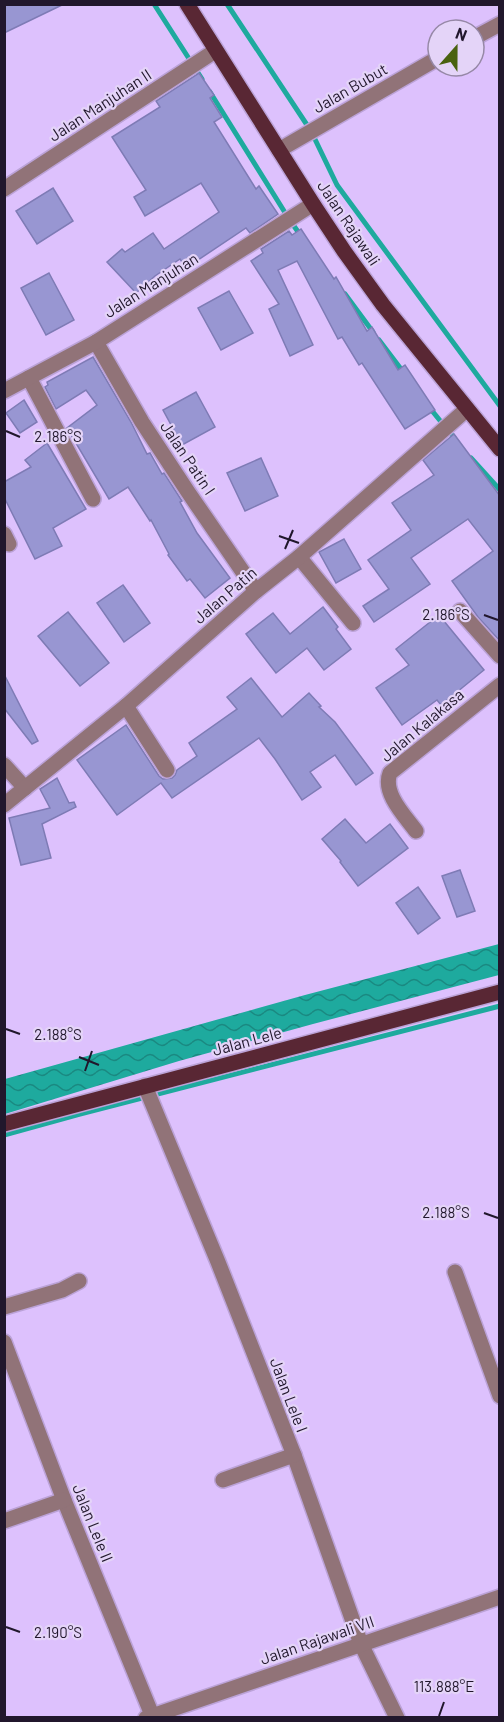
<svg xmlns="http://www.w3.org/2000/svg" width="504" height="1722" viewBox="0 0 504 1722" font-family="Barlow,sans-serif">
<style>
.water{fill:url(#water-waves)}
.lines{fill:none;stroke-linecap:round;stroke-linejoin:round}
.stream{stroke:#1eaa9e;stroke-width:5}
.building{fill:#9896d2;stroke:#7e7bb5;stroke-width:1.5}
.minor-casing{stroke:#bba2d7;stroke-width:18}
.major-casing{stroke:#bba2d7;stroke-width:18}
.minor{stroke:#917378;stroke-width:15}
.major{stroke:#592734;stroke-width:15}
.ticks{fill:none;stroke:#21172c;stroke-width:2}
.labels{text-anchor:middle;stroke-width:4.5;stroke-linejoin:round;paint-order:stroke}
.street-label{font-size:16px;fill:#21172c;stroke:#e4d4f8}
.ticks-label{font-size:15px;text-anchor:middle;fill:#21172c;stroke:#e4d4f8;stroke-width:4.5;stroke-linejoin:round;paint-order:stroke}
</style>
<defs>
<pattern id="water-waves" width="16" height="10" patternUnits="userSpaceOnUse" patternTransform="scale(1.5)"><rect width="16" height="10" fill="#1eaa9e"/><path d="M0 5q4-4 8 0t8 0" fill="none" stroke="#1a8981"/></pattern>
</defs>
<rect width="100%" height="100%" fill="#ddc1fd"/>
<path class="water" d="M499,944V975L313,1024L179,1061L5,1114V1079L305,995Z"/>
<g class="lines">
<g class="stream">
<path d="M154,4L202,79"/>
<path d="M227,4L311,131L337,185L500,406"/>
<path d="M210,92L289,219L301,236"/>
<path d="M345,294L373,332"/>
<path d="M379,340L404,373"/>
<path d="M429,407L455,439"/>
<path d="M471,458L500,490"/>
<path d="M4,1135L80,1114L500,1006"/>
</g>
</g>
<g class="building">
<path d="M4,4H64L4,33Z"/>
<path d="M199,73L214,95L210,98L222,117L214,122L256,189L259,186L278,214L250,233L246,228L186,268L180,259L155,276L136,293L107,262L122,249L125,252L153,233L164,249L219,212L201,183L145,216L134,197L146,190L112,137L160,107L156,101Z"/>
<path d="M53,188L73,221L37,244L16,211Z"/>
<path d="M301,229L334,279L336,277L367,331L372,327L398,370L405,365L435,410L405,429L362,363L359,365L342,337L338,339L297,261L278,270L313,345L290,356L269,309L279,304L251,261L263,253L261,249L289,231L292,235Z"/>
<path d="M49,273L74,320L46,335L21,288Z"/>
<path d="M229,291L253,333L221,350L198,308Z"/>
<path d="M93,357L131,422L147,454L150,453L162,474L164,473L182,501L180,502L197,533L230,578L205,598L190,579L187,581L168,555L169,554L151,520L150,521L128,487L109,499L67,428L97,405L86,390L56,409L45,387L48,385L47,382Z"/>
<path d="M196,392L215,427L182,445L163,410Z"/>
<path d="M24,400L37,422L20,433L6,413Z"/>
<path d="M454,434L500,496V641L478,617L452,581L493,551L468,519L411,558L430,584L374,622L363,606L389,589L368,560L411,530L392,503L434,475L423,460Z"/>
<path d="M47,443L86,509L53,528L62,546L35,559L4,497V482L31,467L25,460Z"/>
<path d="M261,458L278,496L245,511L227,473Z"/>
<path d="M344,539L361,569L336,583L319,552Z"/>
<path d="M123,585L150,623L124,642L97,603Z"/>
<path d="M323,607L338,627L336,629L351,649L324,670L307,648L276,673L246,634L273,613L290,634Z"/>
<path d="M68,612L109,663L80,686L38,636Z"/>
<path d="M439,615L484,670L441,705L437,700L402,725L376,688L409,665L396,649Z"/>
<path d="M4,674L38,741L32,744L4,708Z"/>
<path d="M251,678L282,717L309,693L321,706L319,707L335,722L373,773L356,785L335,755L310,772L321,787L302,800L275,759L259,738L172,798L161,783L117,815L77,760L126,725L159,776L163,779L172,778L175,775L177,770L197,756L189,743L237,709L227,697Z"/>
<path d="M57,778L69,803L74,802L76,807L42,824L51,858L21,865L9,818L50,808L40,789Z"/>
<path d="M345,819L366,843L390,824L408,848L358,886L340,862L341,861L322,839Z"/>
<path d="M460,870L475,911L457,917L442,876Z"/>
<path d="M418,887L440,918L418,934L396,903Z"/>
</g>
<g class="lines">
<defs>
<g id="minor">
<path d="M474,38L500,24"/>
<path d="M279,150L438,58"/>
<path d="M4,189L215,51"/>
<path d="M96,342L142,422L188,492L256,591"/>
<path d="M29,378L93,499"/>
<path d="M4,391L96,342L313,204"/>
<path d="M4,534L9,544"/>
<path d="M299,557L353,623"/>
<path d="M460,611L500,656"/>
<path d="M126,706L167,770"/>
<path d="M4,765L25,788"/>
<path d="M4,805L126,706L256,591L299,557L467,409"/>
<path d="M416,831C405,816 382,793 390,773L500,685"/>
<path d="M145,1086L218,1262L294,1455L361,1644L397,1718"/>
<path d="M455,1272L500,1396"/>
<path d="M4,1307L62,1290L79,1281"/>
<path d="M4,1342L64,1500L152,1715"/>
<path d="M223,1480L294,1455"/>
<path d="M4,1521L64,1500"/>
<path d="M146,1718L500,1597"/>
</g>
<g id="major">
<path d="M187,4L313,204L344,251L383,305L500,449"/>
<path d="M4,1124L500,992"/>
</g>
</defs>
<use href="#minor" class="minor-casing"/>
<use href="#major" class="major-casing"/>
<use href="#minor" class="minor"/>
<use href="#major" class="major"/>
</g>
<path class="ticks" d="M6,431L20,437M279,536L299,543M285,549L293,530M484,615L498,620M6,1029L20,1034M79,1057L99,1065M85,1071L92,1051M484,1213L498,1218M6,1627L20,1632M439,1716L444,1702"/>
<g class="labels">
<g class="street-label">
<text transform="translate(350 88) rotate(-30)" y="6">Jalan Bubut</text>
<text transform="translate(100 105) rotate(-33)" y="6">Jalan Manjuhan II</text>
<text transform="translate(349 223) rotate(56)" y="6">Jalan Rajawali</text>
<text transform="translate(151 285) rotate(-32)" y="6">Jalan Manjuhan</text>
<text transform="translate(188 458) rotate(56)" y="6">Jalan Patin I</text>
<text transform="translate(225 595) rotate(-41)" y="6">Jalan Patin</text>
<text transform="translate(422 725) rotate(-40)" y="6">Jalan Kalakasa</text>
<text transform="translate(247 1041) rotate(-15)" y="6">Jalan Lele</text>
<text transform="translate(289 1395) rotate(69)" y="6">Jalan Lele I</text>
<text transform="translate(93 1523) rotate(68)" y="6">Jalan Lele II</text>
<text transform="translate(317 1640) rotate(-19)" y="6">Jalan Rajawali VII</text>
</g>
</g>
<g class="ticks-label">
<text x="58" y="442">2.186°S</text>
<text x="446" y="620">2.186°S</text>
<text x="58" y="1040">2.188°S</text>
<text x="446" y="1218">2.188°S</text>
<text x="58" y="1638">2.190°S</text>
<text x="444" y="1692">113.888°E</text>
</g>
<rect width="504" height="1722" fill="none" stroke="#21172c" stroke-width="12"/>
<g transform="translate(456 48) rotate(21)"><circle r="28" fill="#e4d4f8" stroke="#9688a6" stroke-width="1.5"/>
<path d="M0-4.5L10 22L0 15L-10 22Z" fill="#4a6210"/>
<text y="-9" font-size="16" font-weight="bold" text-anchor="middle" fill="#21172c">N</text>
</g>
</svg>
